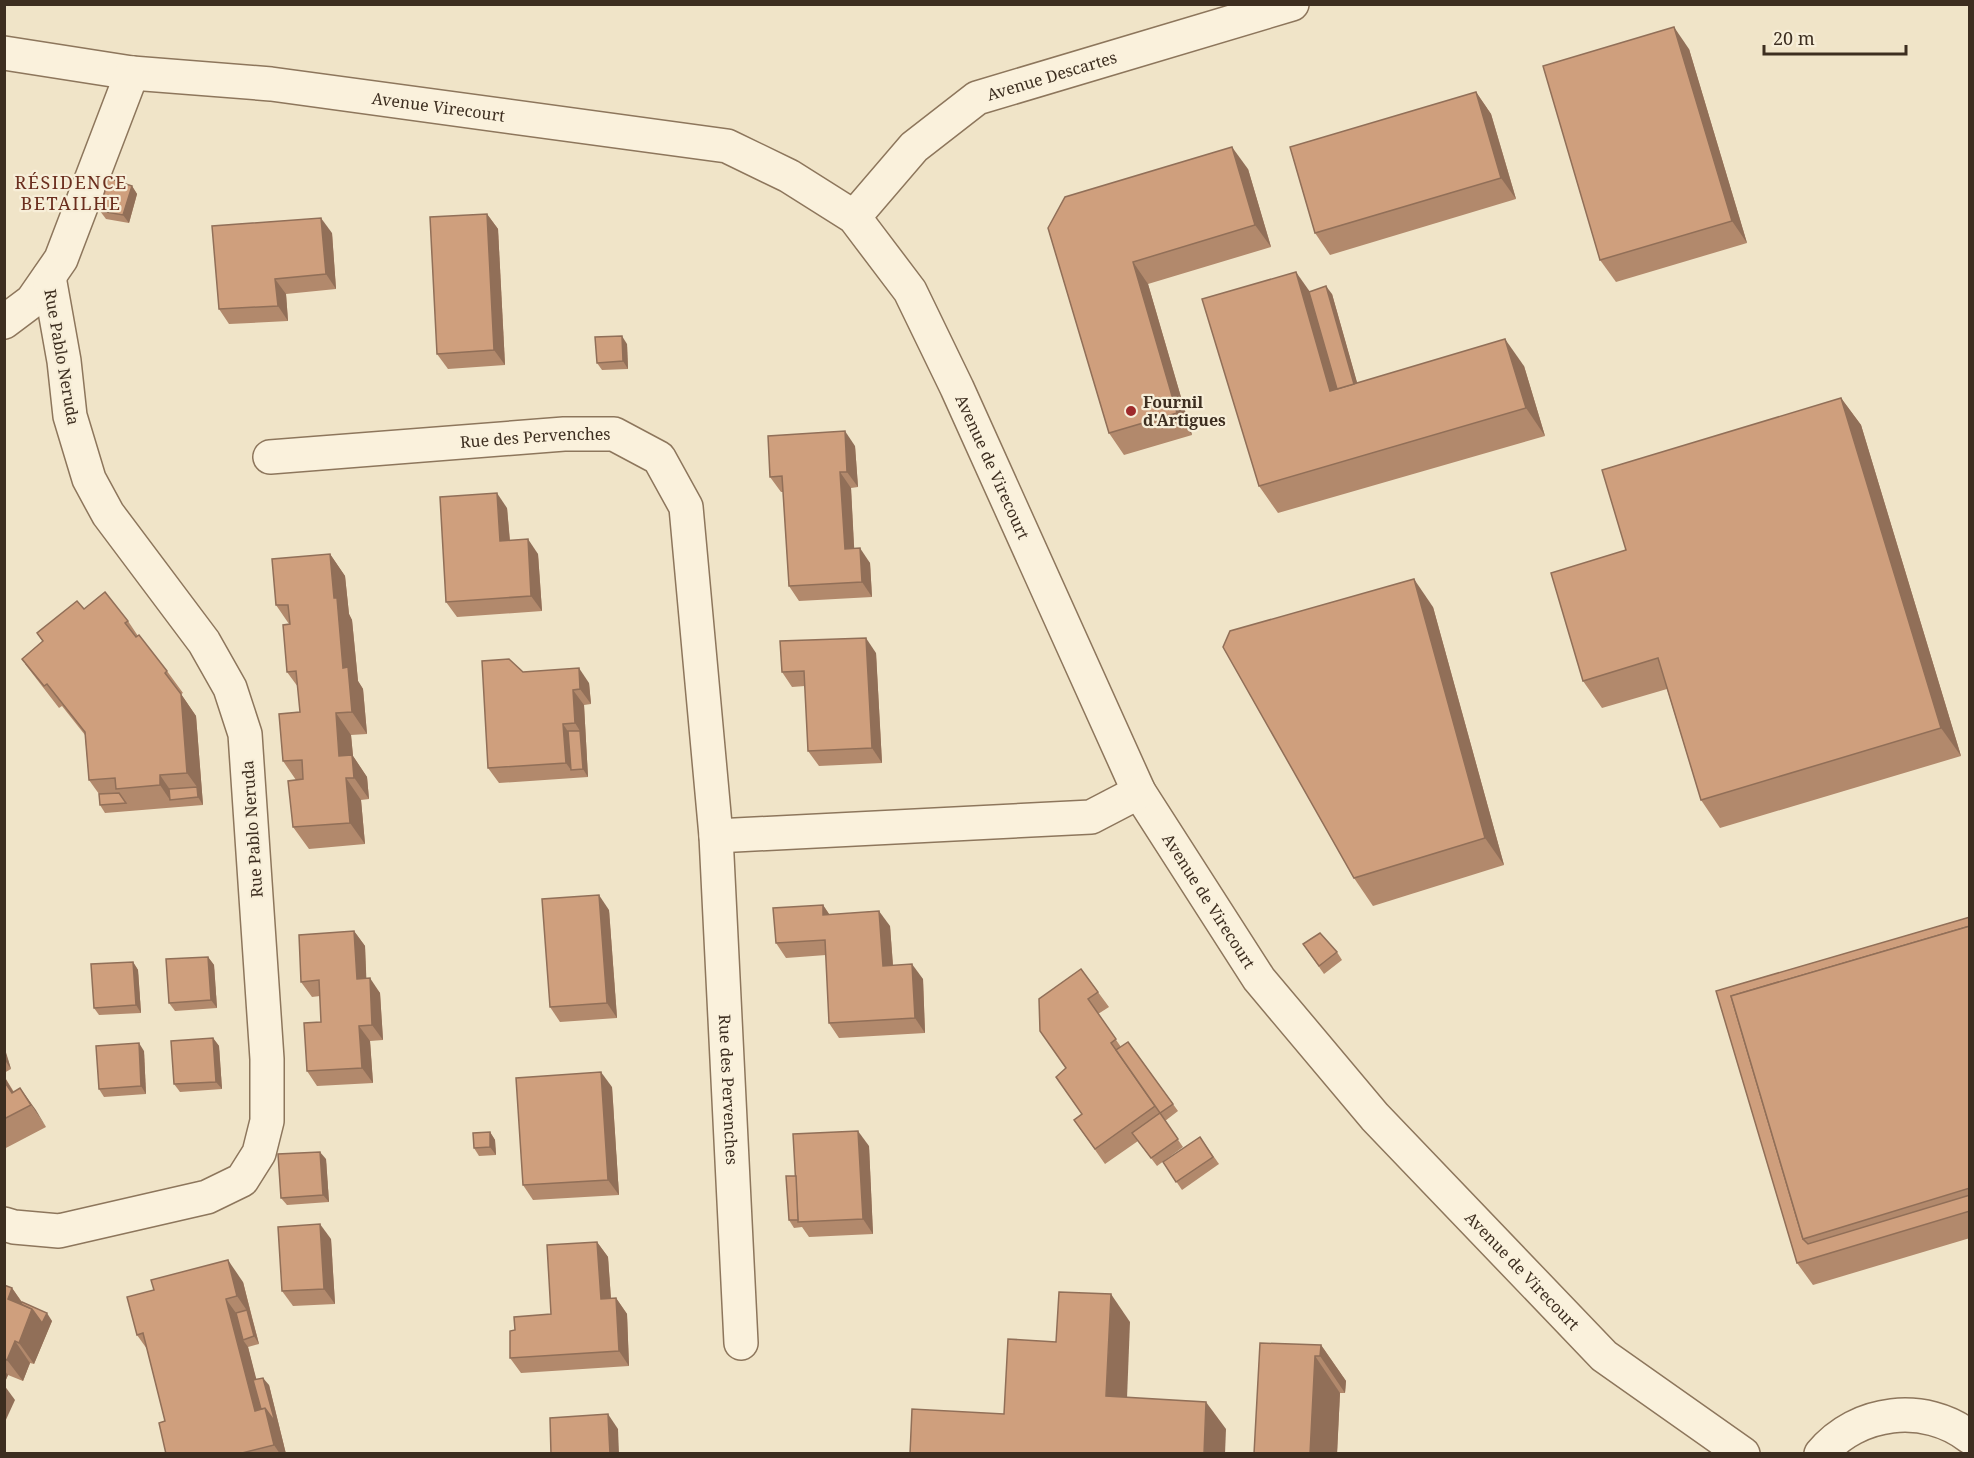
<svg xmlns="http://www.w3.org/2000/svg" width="1974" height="1458" viewBox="0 0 1974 1458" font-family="'Noto Serif',serif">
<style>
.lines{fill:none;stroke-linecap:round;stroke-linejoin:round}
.minor-casing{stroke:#8d765c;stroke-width:36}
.minor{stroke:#faf1dc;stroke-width:33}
.wall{fill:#b2896c}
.shaded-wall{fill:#916f58}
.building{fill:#cf9f7d;stroke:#916f58;stroke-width:1.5}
.poi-dot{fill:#9e2a2b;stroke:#f7eed8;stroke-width:2}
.labels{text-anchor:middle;stroke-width:4.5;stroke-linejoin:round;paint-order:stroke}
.street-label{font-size:16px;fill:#3d2e20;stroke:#f7eed8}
.poi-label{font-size:16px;font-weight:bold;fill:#3d2e20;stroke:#f7eed8;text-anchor:start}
.neighbourhood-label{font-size:18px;letter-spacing:1.5px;fill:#6b2e1e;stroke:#f7eed8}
</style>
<rect width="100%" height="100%" fill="#f0e4c8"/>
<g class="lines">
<defs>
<g id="minor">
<path id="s1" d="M4,53L132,73L271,84L727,146L789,176L854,217L910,291L957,388L1139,792L1259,979L1375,1117L1604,1356L1743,1454"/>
<path id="s2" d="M854,217L914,147L977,98L1292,4"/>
<path d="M4,322L32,301L61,259L132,73"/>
<path id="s3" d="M270,457L564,434H614L659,458L686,507L716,836L741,1343"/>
<path d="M716,836L1091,817L1139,792"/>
<path d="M4,1224L14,1227L59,1231L207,1197L242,1180L259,1153L267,1121V1059L245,734L230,688L204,642L108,514L89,479L70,416L64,361L49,277"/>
<path d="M1821,1454C1857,1410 1925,1402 1970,1437"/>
</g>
</defs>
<use href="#minor" class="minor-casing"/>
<use href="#minor" class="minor"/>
</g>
<g class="wall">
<path d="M1689,49L1747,243L1616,282L1600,260Z"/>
<path d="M1476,92L1491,114L1516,199L1330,255L1315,233Z"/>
<path d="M1248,169L1271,247L1148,284L1192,435L1124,455L1109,433L1048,228Z"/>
<path d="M132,186L137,194L129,223L106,219L100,211Z"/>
<path d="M487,214L498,229L505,365L448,369L437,354Z"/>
<path d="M332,233L336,289L286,294L288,321L229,324L219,309Z"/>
<path d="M1309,292L1332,294L1357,383L1524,366L1545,436L1278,513L1259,486Z"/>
<path d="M627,344L628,369L602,370L597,363Z"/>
<path d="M1841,398L1861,425L1961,756L1720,828L1701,800L1667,689L1602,708L1583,681L1626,550Z"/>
<path d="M855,446L858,487L851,488L854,549L870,563L872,597L799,601L789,586L783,492H781L770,477Z"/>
<path d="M507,508L510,540L538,554L542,611L457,617L446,602Z"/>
<path d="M330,554L345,576L349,614L352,620L358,681L363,689L367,734L351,735L353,756L367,777L369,799L361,800L365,844L309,849L293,827L296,780L283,761L300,712L298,687L287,672L289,624L276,605Z"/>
<path d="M1433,607L1504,865L1373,906L1354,878Z"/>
<path d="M84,609L128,621L138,636L167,671L183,693L181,694L196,716L203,805L105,813L100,805L99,794L89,780L85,735L62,706L59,708L25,664L43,642L37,633Z"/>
<path d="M876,653L882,763L819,766L808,751L805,686L792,687L782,672Z"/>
<path d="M523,672L589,683L591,704L584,705L588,777L499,783L488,768Z"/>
<path d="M823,905L829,914L890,926L893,965L923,979L925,1033L839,1038L829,1023L826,955L786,958L776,943Z"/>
<path d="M609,910L617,1018L560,1022L550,1007Z"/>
<path d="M1970,917V1238L1813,1285L1797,1263L1716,991Z"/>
<path d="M354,931L365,946L366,978L380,993L383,1040L370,1041L373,1083L317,1086L307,1071L321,1022L320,996L312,997L301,982Z"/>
<path d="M1303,944L1337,952L1342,960L1324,974Z"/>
<path d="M208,957L214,965L217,1008L175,1011L169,1003Z"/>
<path d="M133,962L138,970L141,1013L99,1015L94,1008Z"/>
<path d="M1081,969L1109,1007L1098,1014L1121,1047L1128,1042L1178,1111L1165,1121L1183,1147L1157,1166L1138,1141L1105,1164L1074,1120L1082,1114L1066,1068Z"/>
<path d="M213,1038L219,1046L222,1089L180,1092L174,1084Z"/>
<path d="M4,1048L11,1069L4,1073Z"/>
<path d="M144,1051L146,1094L104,1097L99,1089Z"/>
<path d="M4,1076L14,1092L20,1088L46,1127L4,1149Z"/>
<path d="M612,1087L619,1195L533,1200L523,1185Z"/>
<path d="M490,1132L495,1140L496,1155L479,1156L474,1148Z"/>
<path d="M1200,1137L1219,1164L1182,1190L1163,1162Z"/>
<path d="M869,1146L873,1234L809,1237L802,1227L794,1228L789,1220L796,1176Z"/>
<path d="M326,1159L329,1202L287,1205L281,1198Z"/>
<path d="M331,1239L335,1304L293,1306L282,1291Z"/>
<path d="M597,1242L608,1257L611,1299L616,1298L627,1314L629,1366L521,1373L510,1358L515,1330L551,1314Z"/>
<path d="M243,1282L259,1344L248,1347L256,1380L269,1385L286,1454H166L165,1421L147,1349L137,1335Z"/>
<path d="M4,1285L12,1288L22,1302L52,1321L34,1364L30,1363L23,1381L8,1375L4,1384Z"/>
<path d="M1321,1345L1346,1381L1345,1393H1340L1337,1454H1254Z"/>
</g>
<g class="shaded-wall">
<path d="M1674,27L1689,49L1747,243L1732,221Z"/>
<path d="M1476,92L1491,114L1516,199L1501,178Z"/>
<path d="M1232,147L1248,169L1271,247L1255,225Z"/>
<path d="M132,186L137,194L129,223L123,215Z"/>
<path d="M487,214L498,229L505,365L494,350Z"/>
<path d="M321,218L332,233L336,289L326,274Z"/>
<path d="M1133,262L1148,284L1192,435L1177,413Z"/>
<path d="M1296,272L1315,299L1347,410L1330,391Z"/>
<path d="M275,279L286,294L288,321L278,306Z"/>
<path d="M1326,286L1332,294L1366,414L1361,406Z"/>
<path d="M622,336L627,344L628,369L623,361Z"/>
<path d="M1505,339L1524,366L1545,436L1526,408Z"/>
<path d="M1841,398L1861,425L1961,756L1941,728Z"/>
<path d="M845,431L855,446L858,487L847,472Z"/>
<path d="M840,472L851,488L855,564L845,549Z"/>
<path d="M497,493L507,508L511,556L500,541Z"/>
<path d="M528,539L538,554L542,611L531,596Z"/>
<path d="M860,548L870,563L872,597L862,582Z"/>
<path d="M330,554L345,576L349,614L352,620L358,681L363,689L367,734L352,712L343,668L334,598Z"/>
<path d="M1414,579L1433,607L1504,865L1485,838Z"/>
<path d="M866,638L876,653L882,763L872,748Z"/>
<path d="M579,668L589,683L591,704L580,689Z"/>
<path d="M573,690L584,705L588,777L583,769L580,731L575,723Z"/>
<path d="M181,694L196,716L203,805L198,797L197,787L187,773Z"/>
<path d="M336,713L351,735L353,756L367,777L369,799L339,756Z"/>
<path d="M563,724L573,739L571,770L566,763Z"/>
<path d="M160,775L175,797L170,800L160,785Z"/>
<path d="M346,778L361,800L365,844L350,823Z"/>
<path d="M599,895L609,910L617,1018L607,1003Z"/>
<path d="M823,905L833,920L823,915Z"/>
<path d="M879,911L890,926L894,981L883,966Z"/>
<path d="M354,931L365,946L367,994L357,979Z"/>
<path d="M208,957L214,965L217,1008L211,1000Z"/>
<path d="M133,962L138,970L141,1013L136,1005Z"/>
<path d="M912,964L923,979L925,1033L915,1018Z"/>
<path d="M370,978L380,993L383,1040L372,1025Z"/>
<path d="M359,1026L370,1041L373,1083L362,1068Z"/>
<path d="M213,1038L219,1046L222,1089L216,1082Z"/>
<path d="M139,1043L144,1051L146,1094L141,1086Z"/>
<path d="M4,1048L5,1049L11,1069L4,1059Z"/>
<path d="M601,1072L612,1087L619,1195L608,1180Z"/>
<path d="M4,1076L23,1109L12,1093L4,1081Z"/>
<path d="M20,1088L36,1110L46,1127L31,1105Z"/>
<path d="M858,1131L869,1146L873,1234L863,1219Z"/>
<path d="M490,1132L495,1140L496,1155L490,1147Z"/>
<path d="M320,1152L326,1159L329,1202L323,1195Z"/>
<path d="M320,1224L331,1239L335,1304L324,1289Z"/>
<path d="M597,1242L608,1257L612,1314L601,1299Z"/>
<path d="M228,1260L243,1282L252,1318L237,1296Z"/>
<path d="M12,1288L27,1310L8,1299Z"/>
<path d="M1111,1294L1130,1322L1126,1424L1106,1396Z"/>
<path d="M616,1298L627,1314L629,1366L619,1351Z"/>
<path d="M226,1299L241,1320L243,1340L248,1347L268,1424L255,1411Z"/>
<path d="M32,1309L47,1313L52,1321L34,1364L19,1343Z"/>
<path d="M247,1310L252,1318L259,1344L254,1336Z"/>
<path d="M15,1341L30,1363L23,1381L7,1360Z"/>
<path d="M1321,1345L1346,1381L1345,1393L1320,1356Z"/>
<path d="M1315,1356L1340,1393L1337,1454H1310Z"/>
<path d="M4,1370L8,1375L4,1384Z"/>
<path d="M263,1378L269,1385L286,1454H280L274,1445L265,1408Z"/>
<path d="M4,1385L15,1400L4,1424Z"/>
<path d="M1206,1402L1226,1429L1225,1454H1204Z"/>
<path d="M608,1414L618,1429L619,1454H610Z"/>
</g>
<g class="building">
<path d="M1674,27L1732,221L1600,260L1543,66Z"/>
<path d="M1476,92L1501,178L1315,233L1290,147Z"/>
<path d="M1232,147L1255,225L1133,262L1177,413L1109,433L1048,228L1065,197Z"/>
<path d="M108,178L132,186L123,215L100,211Z"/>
<path d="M487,214L494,350L437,354L430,217Z"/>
<path d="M321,218L326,274L275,279L278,306L219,309L212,226Z"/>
<path d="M1296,272L1330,391L1505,339L1526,408L1259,486L1202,299Z"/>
<path d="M1326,286L1354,384L1337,389L1309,292Z"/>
<path d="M622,336L623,361L597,363L595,337Z"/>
<path d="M1841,398L1941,728L1701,800L1658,658L1583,681L1551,573L1626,550L1602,470Z"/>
<path d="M845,431L847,472H840L845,549L860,548L862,582L789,586L782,476L770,477L768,436Z"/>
<path d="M497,493L500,541L528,539L531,596L446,602L440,497Z"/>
<path d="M330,554L334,598H337L343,668L348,667L352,712L336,713L339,756L352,755L354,778H346L350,823L293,827L288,781L303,779L302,760L283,761L279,714L300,712L296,671L287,672L283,625L290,624L288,605H276L272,559Z"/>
<path d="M1414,579L1485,838L1354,878L1223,647L1230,631Z"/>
<path d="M105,592L128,621L125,623L136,637L139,635L167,671L165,673L181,694L187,773L160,775V785L116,789L115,778L89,780L85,732L47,684L44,686L22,659L43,641L37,633L77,601L84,609Z"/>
<path d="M866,638L872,748L808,751L804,671L782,672L780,641Z"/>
<path d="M509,659L523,672L579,668L580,689L573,690L575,723L563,724L566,763L488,768L482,661Z"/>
<path d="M568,731H580L583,769L571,770Z"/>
<path d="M197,787L198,797L170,800L169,789Z"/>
<path d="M119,793L126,803L100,805L99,794Z"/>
<path d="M599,895L607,1003L550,1007L542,899Z"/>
<path d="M823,905V915L879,911L883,966L912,964L915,1018L829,1023L825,940L776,943L773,908Z"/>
<path d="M1970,917V926L1731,996L1803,1239L1808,1244L1970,1195V1211L1797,1263L1716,991Z"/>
<path d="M1970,926V1188L1803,1239L1731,996Z"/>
<path d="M354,931L357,979L370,978L372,1025L359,1026L362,1068L307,1071L304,1023L321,1022L319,980L301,982L299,935Z"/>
<path d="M1320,933L1337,952L1319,966L1303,944Z"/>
<path d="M208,957L211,1000L169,1003L166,959Z"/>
<path d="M133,962L136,1005L94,1008L91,964Z"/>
<path d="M1081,969L1098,992L1088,999L1116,1039L1111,1043L1155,1106L1095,1149L1074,1120L1082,1114L1056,1077L1066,1068L1040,1031L1039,999Z"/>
<path d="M213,1038L216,1082L174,1084L171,1041Z"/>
<path d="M1128,1042L1173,1104L1160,1113L1116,1050Z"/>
<path d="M139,1043L141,1086L99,1089L96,1046Z"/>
<path d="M601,1072L608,1180L523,1185L516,1078Z"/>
<path d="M4,1081L12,1093L20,1088L31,1105L4,1119Z"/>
<path d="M1160,1113L1178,1139L1151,1158L1132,1133Z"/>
<path d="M858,1131L863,1219L798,1222L793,1134Z"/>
<path d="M490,1132V1147L474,1148L473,1133Z"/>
<path d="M1200,1137L1213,1157L1176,1182L1163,1162Z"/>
<path d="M320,1152L323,1195L281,1198L278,1154Z"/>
<path d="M786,1176H796L798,1220H789Z"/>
<path d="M320,1224L324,1289L282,1291L278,1227Z"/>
<path d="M597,1242L601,1299L616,1298L619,1351L510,1358V1331L515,1330L514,1317L551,1314L547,1245Z"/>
<path d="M228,1260L237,1296L226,1299L255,1411L265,1408L274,1445L238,1454H166L159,1423L165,1421L143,1333L137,1335L127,1297L154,1290L151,1280Z"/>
<path d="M4,1285L12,1288L8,1299L32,1309L19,1343L15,1341L7,1360L4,1358Z"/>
<path d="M1059,1292L1111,1294L1106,1396L1206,1402L1204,1454H910L912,1409L1004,1414L1008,1339L1056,1342Z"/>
<path d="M22,1302L47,1313L42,1323L32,1309L21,1304Z"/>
<path d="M247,1310L254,1336L243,1340L236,1313Z"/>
<path d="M1260,1343L1321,1345L1320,1356H1315L1310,1454H1254Z"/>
<path d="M263,1378L275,1422L265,1408L261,1409L253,1380Z"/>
<path d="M608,1414L610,1454H551L550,1418Z"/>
</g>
<circle class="poi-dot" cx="1131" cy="411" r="6"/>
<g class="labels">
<g class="street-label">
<text dy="6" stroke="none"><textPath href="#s2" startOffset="250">Avenue Descartes</textPath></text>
<text dy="6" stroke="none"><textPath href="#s1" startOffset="438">Avenue Virecourt</textPath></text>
<text transform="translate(62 357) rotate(80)" y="6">Rue Pablo Neruda</text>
<text dy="6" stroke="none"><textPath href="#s3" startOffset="266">Rue des Pervenches</textPath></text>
<text dy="6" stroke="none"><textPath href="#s1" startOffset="1162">Avenue de Virecourt</textPath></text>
<text transform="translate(252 829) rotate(-94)" y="6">Rue Pablo Neruda</text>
<text dy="6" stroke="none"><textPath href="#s1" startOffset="1648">Avenue de Virecourt</textPath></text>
<text dy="6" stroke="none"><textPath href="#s3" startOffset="1036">Rue des Pervenches</textPath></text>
<text dy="6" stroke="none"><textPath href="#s1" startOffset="2134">Avenue de Virecourt</textPath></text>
</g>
<g class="poi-label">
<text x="1143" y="408">Fournil<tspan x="1143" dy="18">d'Artigues</tspan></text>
</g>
<g class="neighbourhood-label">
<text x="71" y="189">RÉSIDENCE<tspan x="71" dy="21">BETAILHE</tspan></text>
</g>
</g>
<rect width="1974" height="1458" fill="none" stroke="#3d2e20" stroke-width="12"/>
<path d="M1764 45v9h142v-9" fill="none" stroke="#3d2e20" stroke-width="3"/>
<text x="1773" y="45" font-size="18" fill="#3d2e20" stroke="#f7eed8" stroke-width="4.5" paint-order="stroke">20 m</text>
</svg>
